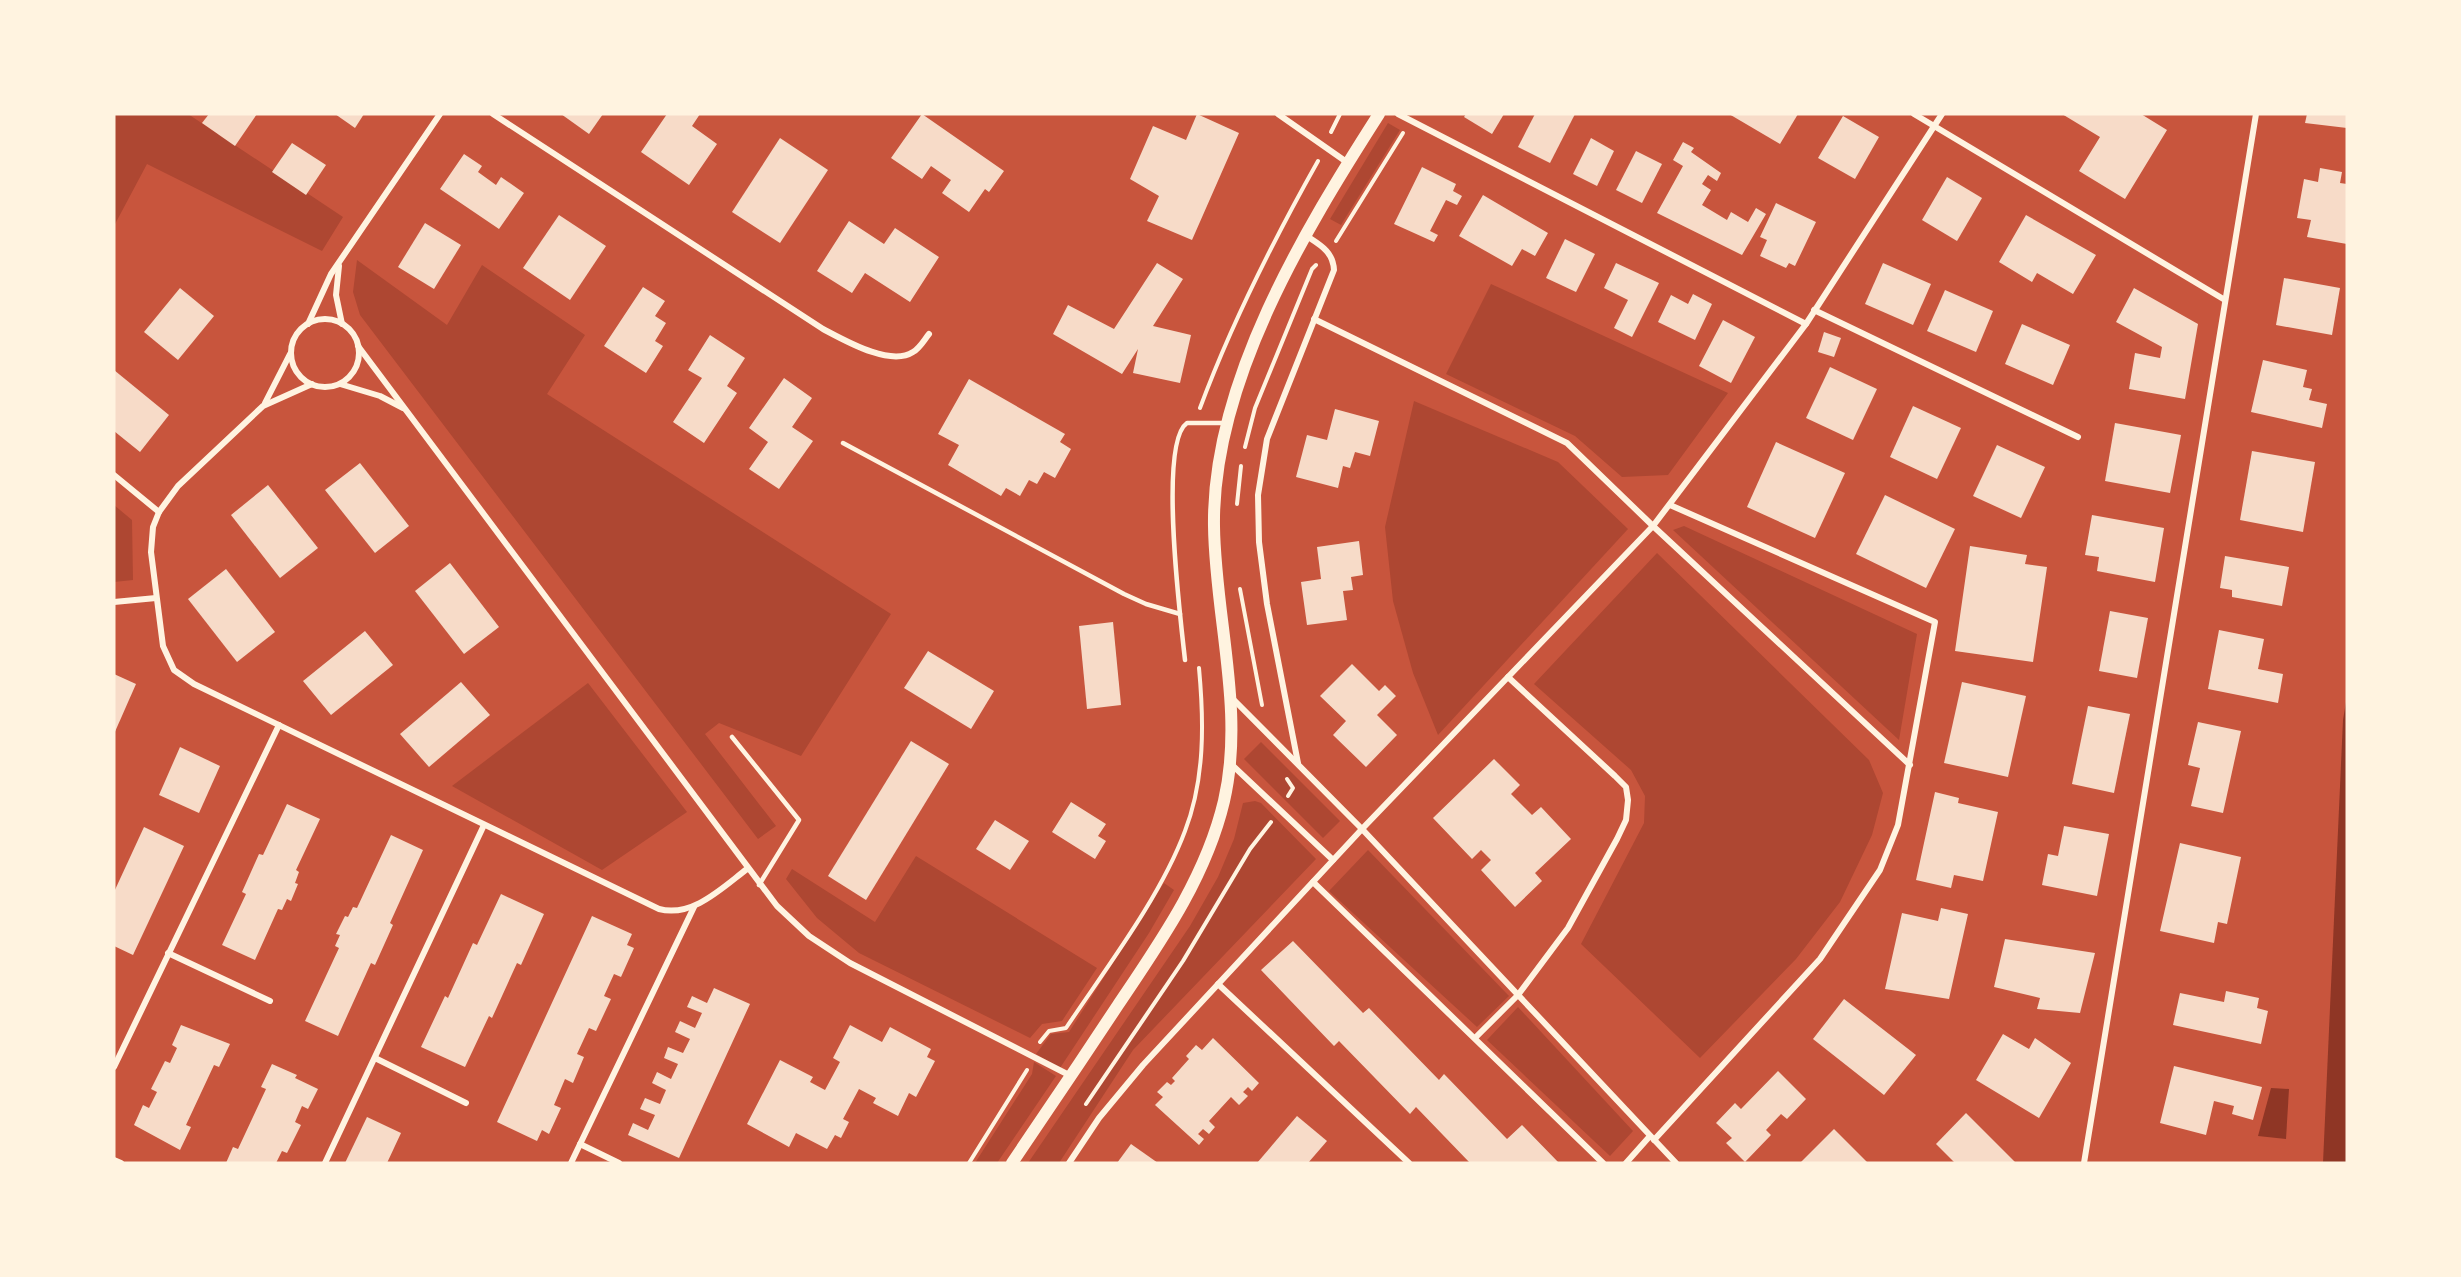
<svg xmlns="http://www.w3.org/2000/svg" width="2461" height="1277" viewBox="0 0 2461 1277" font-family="'Public Sans',sans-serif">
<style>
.green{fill:#ae4732}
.water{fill:#8f3625}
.building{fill:#f7dbc8}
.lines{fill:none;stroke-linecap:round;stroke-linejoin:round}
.path{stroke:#fff3e0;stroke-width:4}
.service{stroke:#fff3e0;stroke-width:4.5}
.minor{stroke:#fff3e0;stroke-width:6}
.secondary{stroke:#fff3e0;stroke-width:12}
</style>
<rect width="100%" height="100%" fill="#c8553d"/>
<g class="green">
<path d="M114,114H188L343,217L322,251L147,164L114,226Z"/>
<path d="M1388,123L1400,130L1341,225L1330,219Z"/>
<path d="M357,260L447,325L482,265L585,335L547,394L891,614L801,756L719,723L705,734L776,826L758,839L360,315L353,292Z"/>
<path d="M1491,284L1728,393L1668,475L1622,477L1575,436L1446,374Z"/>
<path d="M1414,401L1558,462L1628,529L1438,735L1413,673L1393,601L1385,527Z"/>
<path d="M114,505L132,520L133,580L114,582Z"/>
<path d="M1684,526L1917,634L1899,740L1673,530Z"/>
<path d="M1657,553L1869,760L1883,793L1872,835L1840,902L1796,959L1700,1058L1581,944L1644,823L1645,796L1631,770L1534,684Z"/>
<path d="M588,683L687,812L602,870L452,786Z"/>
<path d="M1261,742L1340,821L1323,838L1244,759Z"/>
<path d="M1255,801L1261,803L1316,859L1133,1050L1059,1163H1028L1190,926L1218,877L1234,839L1243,803Z"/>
<path d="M1368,850L1509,996L1477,1027L1329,891Z"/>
<path d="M916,856L1097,968L1062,1021L1042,1024L1030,1038L859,953L817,918L786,879L792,869L875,922Z"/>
<path d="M1164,883L1174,890L1149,933L1060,1068L1036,1054L1051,1034L1069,1032Z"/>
<path d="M1518,1007L1633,1131L1610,1156L1487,1040Z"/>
<path d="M1034,1062L1056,1076L997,1163H975L1032,1074Z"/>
</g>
<g class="water">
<path d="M2347,696V1163H2323L2343,720Z"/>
<path d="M2271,1088L2289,1089L2286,1139L2258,1136Z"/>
</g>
<g class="building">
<path d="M209,114H257L235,146L202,123Z"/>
<path d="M335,114H364L355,128Z"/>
<path d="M561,114H603L589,134Z"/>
<path d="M667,114H700L692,126L717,144L689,185L641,152Z"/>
<path d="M922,114L1004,171L989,192L985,189L969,212L942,193L951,180L931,166L922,179L891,158Z"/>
<path d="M1197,114L1239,133L1192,240L1147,221L1159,196L1130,179L1153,126L1186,140Z"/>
<path d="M1466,114H1504L1492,134L1464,117Z"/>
<path d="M1535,114H1575L1550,163L1518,147Z"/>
<path d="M1729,114H1798L1780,144Z"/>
<path d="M2062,114H2141L2167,130L2125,199L2079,171L2100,137Z"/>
<path d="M2307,114H2347V128L2305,123Z"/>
<path d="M1843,116L1879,137L1855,179L1818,158Z"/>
<path d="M780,138L828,170L780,243L732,212Z"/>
<path d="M1591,138L1614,151L1597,186L1573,174Z"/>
<path d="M1683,142L1694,148L1691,152L1721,173L1717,181L1708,175L1702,184L1711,190L1702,205L1727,220L1731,212L1748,222L1756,208L1766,214L1742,255L1657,213L1683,166L1673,160Z"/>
<path d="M292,143L326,165L306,195L272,172Z"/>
<path d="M1636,151L1662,164L1642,203L1616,190Z"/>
<path d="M464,154L482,166L478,172L496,185L501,177L524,193L499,229L440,189Z"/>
<path d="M1422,167L1456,184L1453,191L1462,196L1457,205L1446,200L1430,231L1438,235L1434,242L1394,224Z"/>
<path d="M2320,168L2342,172L2340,183L2347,184V244L2307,237L2311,220L2297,218L2304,179L2318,182Z"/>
<path d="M1947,177L1982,198L1957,241L1922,220Z"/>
<path d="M1483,195L1548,233L1535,256L1522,249L1512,266L1459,236Z"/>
<path d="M1776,203L1816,222L1795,266L1789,263L1786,268L1760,256L1767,240L1760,237Z"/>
<path d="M559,215L606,246L570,300L523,268Z"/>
<path d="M2026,215L2096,255L2073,294L2037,273L2032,282L1999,262Z"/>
<path d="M849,221L884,244L895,228L939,257L910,302L865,273L852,293L817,271Z"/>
<path d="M425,223L461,245L434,289L398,267Z"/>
<path d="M1565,239L1595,254L1576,292L1546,278Z"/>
<path d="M1157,263L1183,279L1153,326L1191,335L1180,383L1133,373L1138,349L1122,374L1053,334L1068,305L1114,329Z"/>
<path d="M1616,263L1659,283L1632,337L1614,328L1628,300L1604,288Z"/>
<path d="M1883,263L1931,284L1913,325L1865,304Z"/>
<path d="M2284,278L2340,288L2332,335L2276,325Z"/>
<path d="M643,287L665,301L655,316L666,323L655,341L663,346L646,373L604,346Z"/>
<path d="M180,288L214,316L178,360L144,332Z"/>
<path d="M2134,288L2198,324L2185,399L2129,389L2135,353L2160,358L2162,347L2116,322Z"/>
<path d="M1945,290L1993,311L1976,352L1927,331Z"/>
<path d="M1693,294L1712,304L1695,340L1658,322L1671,295L1688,304Z"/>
<path d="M1723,320L1755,337L1731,383L1699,366Z"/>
<path d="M2022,324L2070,345L2053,385L2005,364Z"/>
<path d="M1824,332L1841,338L1834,357L1818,352Z"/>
<path d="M710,335L745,358L727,386L737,393L704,443L673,422L702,378L688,370Z"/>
<path d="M2263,360L2307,370L2303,387L2312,389L2309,400L2327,404L2322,428L2251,412Z"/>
<path d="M1830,367L1877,389L1853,440L1806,418Z"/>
<path d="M114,370L169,415L140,452L114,431Z"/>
<path d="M784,378L812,398L792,427L813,441L779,489L749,469L768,442L749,428Z"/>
<path d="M969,379L1065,434L1060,442L1071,449L1055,478L1044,472L1037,484L1029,480L1020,496L1006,488L1001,496L948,465L959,445L938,434Z"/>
<path d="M1913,406L1961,428L1937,479L1890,457Z"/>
<path d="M1335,409L1379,421L1370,456L1355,452L1350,468L1343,466L1338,488L1296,477L1307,435L1327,440Z"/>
<path d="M2115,423L2181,435L2170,493L2105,481Z"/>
<path d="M1776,442L1845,473L1815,538L1747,507Z"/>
<path d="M1997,445L2045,467L2021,518L1973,496Z"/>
<path d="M2252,451L2315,462L2303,532L2240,520Z"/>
<path d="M360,463L409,526L375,553L325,490Z"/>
<path d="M268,485L318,548L280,578L231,515Z"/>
<path d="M1885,495L1955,529L1926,588L1856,554Z"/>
<path d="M2092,515L2164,528L2155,582L2097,571L2099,557L2085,555Z"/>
<path d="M1359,541L1363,575L1351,577L1353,590L1343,591L1347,620L1307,625L1301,582L1321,579L1317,547Z"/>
<path d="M1970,546L2027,555L2025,564L2047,567L2033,662L1955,651Z"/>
<path d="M2225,556L2289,567L2282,606L2232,597V590L2220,588Z"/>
<path d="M450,563L499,627L464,654L415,591Z"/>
<path d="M226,569L275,632L237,662L188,599Z"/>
<path d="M2110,611L2148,618L2137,678L2099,671Z"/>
<path d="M1113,622L1121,705L1087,709L1079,626Z"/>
<path d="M2219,630L2264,639L2258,669L2283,674L2278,703L2208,689Z"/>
<path d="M365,631L393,665L331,715L303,681Z"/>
<path d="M928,651L994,691L971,729L904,688Z"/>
<path d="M1352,664L1379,691L1385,685L1396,696L1377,715L1397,735L1366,767L1333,735L1346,721L1320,696Z"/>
<path d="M114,674L136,684L114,734Z"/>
<path d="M461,682L490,715L429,767L400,734Z"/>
<path d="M1962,682L2026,696L2008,777L1944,763Z"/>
<path d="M2088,706L2130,714L2114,793L2072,784Z"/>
<path d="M2198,722L2241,731L2223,813L2191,806L2200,768L2188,765Z"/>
<path d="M911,741L949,764L866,900L828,876Z"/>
<path d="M180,747L220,766L199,813L159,795Z"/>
<path d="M1494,759L1520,785L1511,794L1532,815L1541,807L1571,839L1535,873L1542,881L1515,907L1481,870L1491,860L1481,850L1472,859L1433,818Z"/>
<path d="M1935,792L1959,798L1958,803L1998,812L1983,881L1954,875L1951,888L1916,880Z"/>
<path d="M1071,802L1106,824L1098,836L1106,841L1095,859L1052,832Z"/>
<path d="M287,804L320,819L296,870L299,872L295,883L298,884L291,901L287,899L282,910L278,909L255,960L222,945L246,894L242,892L259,854L263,855Z"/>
<path d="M995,820L1029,841L1010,870L976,849Z"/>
<path d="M2064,826L2109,834L2097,896L2042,885L2048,854L2058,856Z"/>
<path d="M144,827L184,846L133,955L114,946V892Z"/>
<path d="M391,835L423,850L390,923L393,925L375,965L371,963L338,1036L305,1021L339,948L335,946L340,935L336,934L345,916L348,917L353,907L357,908Z"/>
<path d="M2180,843L2241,857L2227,924L2218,922L2214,943L2160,931Z"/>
<path d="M501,894L544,914L521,965L517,963L492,1018L489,1016L465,1067L421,1047L445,996L448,998L473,943L477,945Z"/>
<path d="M1941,908L1968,914L1949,999L1885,989L1902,913L1938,921Z"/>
<path d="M592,916L632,934L627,945L634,948L621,977L614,974L604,996L611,999L596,1031L589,1028L577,1054L584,1057L573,1083L565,1079L554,1105L561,1108L549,1134L542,1130L537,1141L497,1122Z"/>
<path d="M2005,939L2095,953L2080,1013L2037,1009L2040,998L1994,987Z"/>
<path d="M1293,941L1363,1013L1369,1008L1439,1080L1444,1074L1507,1139L1522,1125L1559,1163H1470L1416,1107L1410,1114L1339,1041L1334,1046L1261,970Z"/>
<path d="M714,988L750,1004L679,1158L628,1135L633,1123L648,1130L655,1115L640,1109L645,1098L660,1104L666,1090L652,1083L657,1072L671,1079L678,1064L664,1058L668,1047L683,1053L690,1039L675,1032L680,1021L695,1028L702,1013L687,1007L692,996L707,1003Z"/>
<path d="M2226,991L2259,998L2257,1008L2268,1011L2261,1044L2173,1025L2180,993L2224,1002Z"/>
<path d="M1844,999L1916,1055L1884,1095L1813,1039Z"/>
<path d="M181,1025L230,1044L219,1067L214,1065L186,1125L191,1127L180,1150L134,1125L143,1105L149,1108L157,1092L151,1089L165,1061L170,1063L177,1048L172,1045Z"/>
<path d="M850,1025L882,1042L890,1027L931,1049L927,1057L935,1061L916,1097L909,1093L898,1116L873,1103L876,1098L859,1089L843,1119L849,1122L841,1138L835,1135L827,1149L796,1133L789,1147L747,1124L780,1060L813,1077L810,1082L825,1090L840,1062L833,1058Z"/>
<path d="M2003,1034L2029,1049L2035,1038L2071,1063L2039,1118L1976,1080Z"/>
<path d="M1213,1038L1259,1083L1252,1091L1248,1087L1243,1092L1248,1096L1239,1105L1231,1097L1209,1121L1215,1127L1209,1134L1203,1129L1198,1134L1204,1139L1199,1145L1155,1105L1163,1097L1157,1092L1167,1082L1171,1085L1175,1081L1172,1078L1189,1059L1186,1056L1196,1045L1202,1050Z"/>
<path d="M272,1064L297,1075L295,1078L318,1089L308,1109L302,1106L295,1122L301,1125L287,1153L282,1151L276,1163H226L233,1147L238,1149L266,1089L261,1087Z"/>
<path d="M2174,1066L2262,1087L2253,1120L2232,1114L2234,1106L2214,1101L2206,1135L2160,1123Z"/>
<path d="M1778,1071L1806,1099L1787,1119L1781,1114L1766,1130L1771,1135L1745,1162L1726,1143L1732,1138L1716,1123L1735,1103L1741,1109Z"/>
<path d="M1966,1113L2016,1163H1955L1936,1144Z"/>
<path d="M1297,1116L1327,1141L1308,1163H1257Z"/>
<path d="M367,1117L401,1133L387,1163H345Z"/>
<path d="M1834,1129L1868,1163H1800Z"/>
<path d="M1131,1144L1158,1163H1117Z"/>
</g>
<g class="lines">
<g class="path">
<path d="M1331,132L1340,114"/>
<path d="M1336,241L1403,133"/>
<path d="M1200,408C1232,322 1273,241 1318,161"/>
<path d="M1245,447L1255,408L1312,269L1316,265"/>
<path d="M1237,504L1241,466"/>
<path d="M1240,589L1262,705"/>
<path d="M1287,779L1293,788L1288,796"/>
<path d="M1040,1042L1049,1031L1066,1028C1106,968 1160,898 1185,831C1205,779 1204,722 1199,668"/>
<path d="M1086,1104L1183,961L1250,849L1271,822"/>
<path d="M969,1163L1027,1070"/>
</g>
<g class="service">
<path d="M843,443L1124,594L1146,604L1180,614"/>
<path d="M1185,660C1181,623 1158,443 1187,423H1227"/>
<path d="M732,737L799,820L759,885"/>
</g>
<g class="minor">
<path d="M493,114L823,329C844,340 890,367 913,352C920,348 924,340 929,334"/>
<path d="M1278,114L1348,163"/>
<path d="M1398,114L1806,324"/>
<path d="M1914,114L2225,300"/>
<path d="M339,266L336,295L342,324"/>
<path d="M1814,310L2078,437"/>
<path d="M1314,319L1567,443L1653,526L1910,765"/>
<circle cx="325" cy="353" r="34"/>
<path d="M308,324L331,274L440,114"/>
<path d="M358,346L777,906L809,936L850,963L1071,1076"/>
<path d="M312,384L263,406L178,486L159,512L153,527L151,552L163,646L174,670L194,684L659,909C692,918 722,888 747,869"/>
<path d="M340,384L380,396L403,408"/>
<path d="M265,403L290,354"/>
<path d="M114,475L159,512"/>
<path d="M114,602L156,598"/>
<path d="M1231,697L1362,829L1676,1163"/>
<path d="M1230,763L1333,860"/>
<path d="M1298,763L1267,604L1259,542L1258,495L1267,439L1334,270C1333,251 1320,245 1305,235"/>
<path d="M1313,882L1603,1163"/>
<path d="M168,953L270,1001"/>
<path d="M1218,984L1409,1163"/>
<path d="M1475,1038L1518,995L1568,928L1617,839L1626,820L1628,800L1626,787L1615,776L1508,677"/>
<path d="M375,1058L466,1103"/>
<path d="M114,1067L279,725"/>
<path d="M1654,1140L1820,959L1880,870L1898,825L1935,622L1670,505"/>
<path d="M580,1144L619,1163"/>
<path d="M114,1160L121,1163"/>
<path d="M325,1163L484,825"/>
<path d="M571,1163L694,907"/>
<path d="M1069,1163L1099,1118L1143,1065L1362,829L1653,526L1806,324L1942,114"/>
<path d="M1626,1163L1650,1136"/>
<path d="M2084,1163L2256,114"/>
</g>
<path class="secondary" d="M1012,1163C1048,1110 1083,1058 1118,1005C1161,941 1206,877 1224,801C1245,711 1215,617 1214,526C1212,383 1304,231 1379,114"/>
</g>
<rect width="2461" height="1277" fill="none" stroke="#fff3e0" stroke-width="231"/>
</svg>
